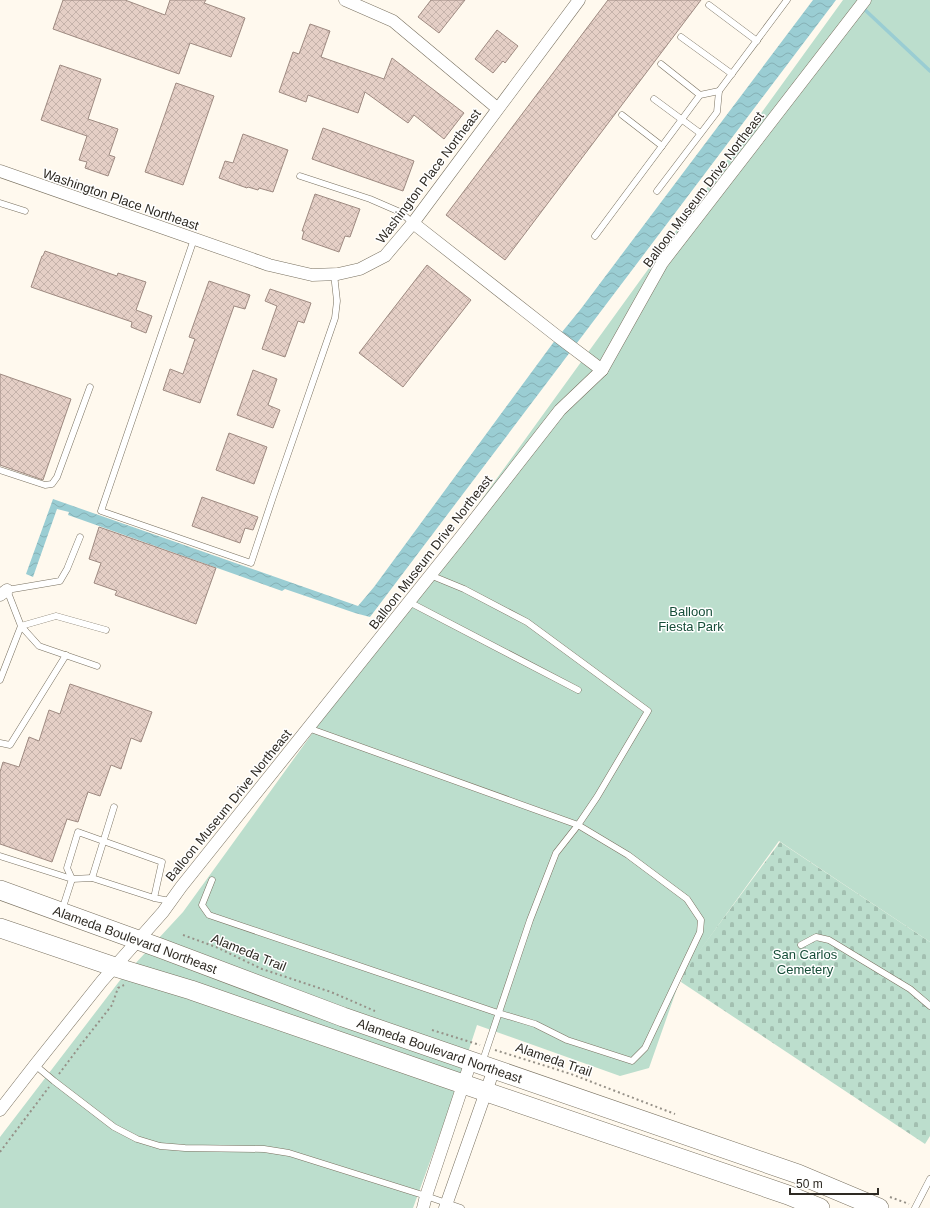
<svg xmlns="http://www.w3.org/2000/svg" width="930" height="1208" viewBox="0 0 930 1208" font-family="Helvetica,sans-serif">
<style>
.cemetery{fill:url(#cemetery-stones)}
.park{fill:#bcdecd}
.water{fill:url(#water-waves)}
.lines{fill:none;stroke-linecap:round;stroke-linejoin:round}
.stream{stroke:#9acdd3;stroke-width:3.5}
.building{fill:url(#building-cross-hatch);stroke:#9e8a81}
.lane-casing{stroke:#797160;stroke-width:7}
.street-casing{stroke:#797160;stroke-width:13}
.primary-casing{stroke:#797160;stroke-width:20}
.path{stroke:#969188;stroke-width:2;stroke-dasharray:2 3;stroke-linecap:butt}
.lane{stroke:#fff;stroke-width:6}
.street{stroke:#fff;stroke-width:12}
.primary{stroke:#fff;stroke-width:19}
.labels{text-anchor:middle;stroke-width:3;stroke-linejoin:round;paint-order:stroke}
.street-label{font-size:13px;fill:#2e2a23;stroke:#fff}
.park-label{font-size:13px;fill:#164d38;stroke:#fff}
</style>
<defs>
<pattern id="cemetery-stones" width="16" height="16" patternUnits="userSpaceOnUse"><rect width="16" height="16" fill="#bcdecd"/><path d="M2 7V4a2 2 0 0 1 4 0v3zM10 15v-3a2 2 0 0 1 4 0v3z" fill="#a2bfb0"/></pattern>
<pattern id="water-waves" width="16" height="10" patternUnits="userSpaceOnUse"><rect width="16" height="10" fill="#9acdd3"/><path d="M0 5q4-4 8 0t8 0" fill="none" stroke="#85b0b5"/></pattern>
<pattern id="building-cross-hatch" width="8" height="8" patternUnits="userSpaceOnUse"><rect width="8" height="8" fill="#e5cfc6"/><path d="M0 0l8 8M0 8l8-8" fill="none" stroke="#c5b2aa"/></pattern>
</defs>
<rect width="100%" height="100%" fill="#fff9ee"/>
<path class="cemetery" d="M780,842L930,942V1136L925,1144L681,982L685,970Z"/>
<path class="park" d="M843,0H930V942L779,841L681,977L649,1068L620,1076L477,1025L451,1104L413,1208H0V1137L121,979L183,912Z"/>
<path class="water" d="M813,0H836L370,617L355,613L285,589L282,591L68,515L69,512L57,509L33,577L26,574L53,499L358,606L374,587L553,343L580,310Z"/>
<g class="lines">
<path class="stream" d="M863,8L930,71"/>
</g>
<g class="building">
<path d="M63,0H125L165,15L170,0H206L204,3L245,18L231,57L190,43L179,74L53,29Z"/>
<path d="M431,0H465L439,33L418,17Z"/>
<path d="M608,0H701L505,260L446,215Z"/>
<path d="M310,24L330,31L321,57L384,79L392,58L464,113L444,139L414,115L408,123L365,92L358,113L308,95L306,102L279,92L293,52L299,54Z"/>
<path d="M497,30L518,46L505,63L503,61L493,73L475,59Z"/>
<path d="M60,65L101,79L88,119L118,129L109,155L115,157L108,176L85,168L87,162L79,160L87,136L41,120Z"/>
<path d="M176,83L214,96L183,185L145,172Z"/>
<path d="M323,128L414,161L403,191L312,159Z"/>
<path d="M243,134L288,150L273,192L259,188L258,190L248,187L247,188L219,178L225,161L233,163Z"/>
<path d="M315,194L360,209L350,237L345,236L339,252L302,239L304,231H302Z"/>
<path d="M45,251L117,276L118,273L146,282L136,310L152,316L146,333L131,327L132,322L31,287L42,256H43Z"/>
<path d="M427,265L471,300L403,387L359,353Z"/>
<path d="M209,281L250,295L245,309L234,306L200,403L163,390L170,369L183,374L195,339L189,337Z"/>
<path d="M270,289L311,303L304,323L298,321L285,357L262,349L277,306L265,301Z"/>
<path d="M253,370L277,379L268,405L280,410L273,428L237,415Z"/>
<path d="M0,374L71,399L43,480L0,465Z"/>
<path d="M229,433L267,447L254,484L216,470Z"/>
<path d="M202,497L258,517L253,530L245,528L240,543L192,526Z"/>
<path d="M99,527L216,568L196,624L115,595L117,591L94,583L101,563L89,559Z"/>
<path d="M70,684L152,712L141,742L131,738L121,769L111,765L100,796L88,792L78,822L67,819L52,862L0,844V772L3,762L19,767L29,737L39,741L49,710L60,714Z"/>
</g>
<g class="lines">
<defs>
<g id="lane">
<path d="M709,5L757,41"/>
<path d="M681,37L732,74"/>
<path d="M661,64L700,95"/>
<path d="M654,99L700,133"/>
<path d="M622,115L662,146"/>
<path d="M300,176L370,199L400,212L413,223"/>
<path d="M657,191L717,112L719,91L787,0"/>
<path d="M0,203L25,211"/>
<path d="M595,236L700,95L719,91"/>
<path d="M194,239L101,511L251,563L273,497L335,318L337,301L334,274"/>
<path d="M0,470L45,485L52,484L57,477L90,387"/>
<path d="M430,575L464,589L527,622L648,711L597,797L578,825L556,853L530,920L482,1063"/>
<path d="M409,602L578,690"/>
<path d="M97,666L39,646L21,626L56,616L106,630"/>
<path d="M0,680L21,626L7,590L60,581L67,569L80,537"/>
<path d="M0,743L10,745L66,655"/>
<path d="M0,856L72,879L62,910"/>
<path d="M92,878L114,807"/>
<path d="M212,880L202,905L209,915L498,1013L535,1024L567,1040L632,1061L645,1048L700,932L701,920L687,899L628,855L578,825L308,728"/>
<path d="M154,898L162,862L78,832L67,868L72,879L92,878L154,898L170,901"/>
<path d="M801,945L816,937L829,940L910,989L930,1006"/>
<path d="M35,1065L54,1081L114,1127L137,1139L160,1146L185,1148L264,1149L289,1153L426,1196L461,1208"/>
<path d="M915,1208L930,1179"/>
</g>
<g id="street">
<path d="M345,0L393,21L497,108"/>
<path d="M0,171L269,265L312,275L338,274L360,269L385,256L413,223L579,0"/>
<path d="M413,223L557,336L602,370"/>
<path d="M0,595L7,590"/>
<path d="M0,1110L35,1065L102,981L163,912L181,887L460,538L560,410L602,370L662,263L865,0"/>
<path d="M423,1208L426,1196L471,1061"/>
<path d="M445,1208L494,1069"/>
</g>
<g id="primary">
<path id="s1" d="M0,890L160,948L343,1017L798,1174L879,1208"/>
<path d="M0,928L115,967L191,990L463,1084L788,1195L820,1208"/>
</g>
</defs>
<use href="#lane" class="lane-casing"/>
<use href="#street" class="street-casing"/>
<use href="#primary" class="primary-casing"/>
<g class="path">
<path d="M183,935L216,947L262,969L331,992L375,1011"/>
<path d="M432,1030L480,1045"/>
<path d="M495,1050L571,1074L675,1114"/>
<path d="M59,1074L83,1042L112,1005L118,988L124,985"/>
<path d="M0,1152L49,1087"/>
<path d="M890,1197L909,1204"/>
</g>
<use href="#lane" class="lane"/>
<use href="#street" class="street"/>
<use href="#primary" class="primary"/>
</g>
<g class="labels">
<g class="street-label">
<text transform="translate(428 176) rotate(-53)" y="5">Washington Place Northeast</text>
<text transform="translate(703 189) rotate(-53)" y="5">Balloon Museum Drive Northeast</text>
<text transform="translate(121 199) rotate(19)" y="5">Washington Place Northeast</text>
<text transform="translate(430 552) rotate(-52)" y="5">Balloon Museum Drive Northeast</text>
<text transform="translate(228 805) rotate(-51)" y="5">Balloon Museum Drive Northeast</text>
<text dy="5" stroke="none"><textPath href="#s1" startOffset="144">Alameda Boulevard Northeast</textPath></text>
<text transform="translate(249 952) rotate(22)" y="5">Alameda Trail</text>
<text dy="5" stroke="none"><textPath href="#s1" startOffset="468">Alameda Boulevard Northeast</textPath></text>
<text transform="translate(554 1059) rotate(19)" y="5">Alameda Trail</text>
</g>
<g class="park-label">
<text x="691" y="616">Balloon<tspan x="691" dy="15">Fiesta Park</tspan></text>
<text x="805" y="959">San Carlos<tspan x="805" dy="15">Cemetery</tspan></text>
</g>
</g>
<path d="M790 1188v6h88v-6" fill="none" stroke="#2e2a23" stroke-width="2"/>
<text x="796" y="1188" font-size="12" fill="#2e2a23" stroke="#ffffff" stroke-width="3" paint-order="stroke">50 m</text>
</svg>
